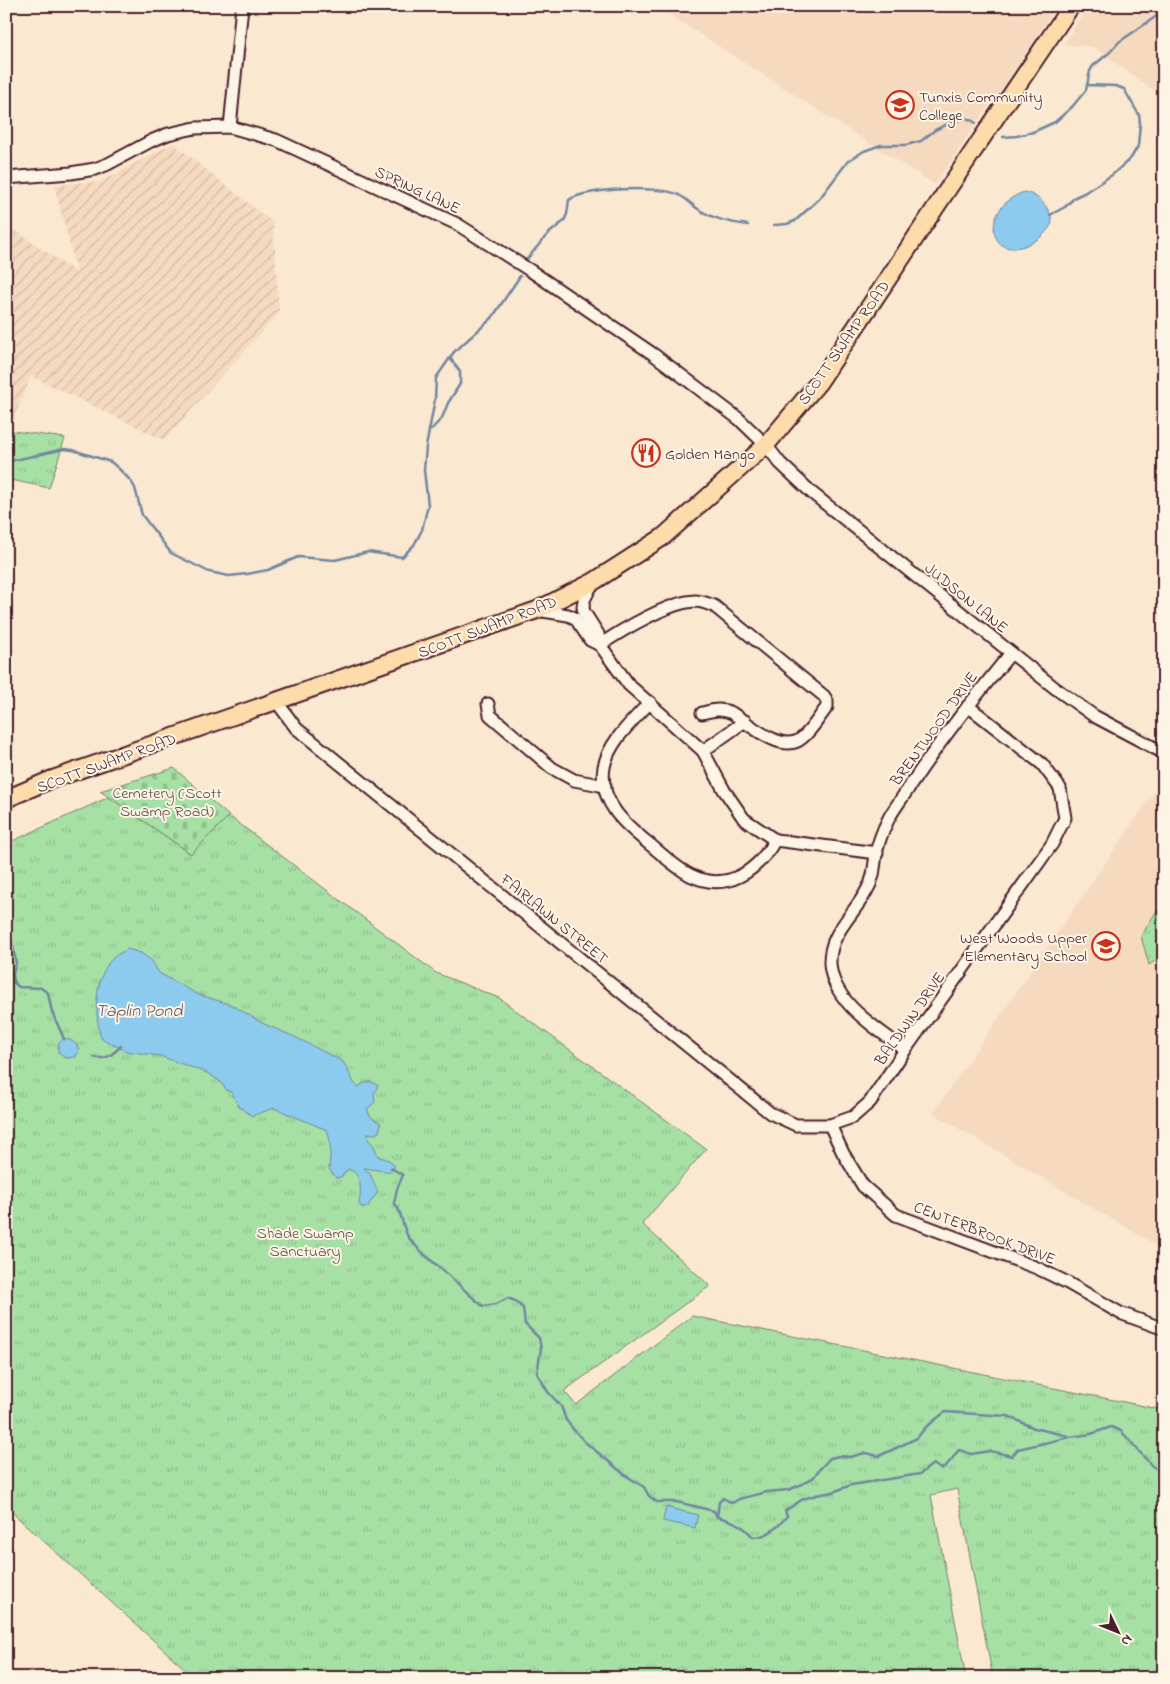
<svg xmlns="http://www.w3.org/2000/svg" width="1170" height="1684" viewBox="0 0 1170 1684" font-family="'Indie Flower',sans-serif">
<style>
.built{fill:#f5dac0}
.industrial{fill:url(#industrial-furrows)}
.cemetery{fill:url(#cemetery-stones);stroke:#788068}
.park{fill:url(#park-tufts);stroke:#788068}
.water{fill:#8ccbed;stroke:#72869f}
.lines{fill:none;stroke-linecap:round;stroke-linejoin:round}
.stream{stroke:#72869f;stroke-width:2.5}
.minor-casing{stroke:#4a1f2b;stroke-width:15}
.highway-casing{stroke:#4a1f2b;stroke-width:20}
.minor{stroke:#fcf5e5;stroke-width:11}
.highway{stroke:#fddcac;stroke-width:16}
.labels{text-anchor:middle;stroke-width:4;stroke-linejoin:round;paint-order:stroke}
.poi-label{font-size:16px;fill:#4a1f2b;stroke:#fcf5e5;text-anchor:start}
.street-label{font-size:16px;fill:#4a1f2b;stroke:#fcf5e5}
.park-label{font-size:16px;fill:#614f4a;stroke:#fcf5e5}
.water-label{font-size:18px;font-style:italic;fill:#5e5365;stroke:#fcf5e5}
</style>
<defs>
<pattern id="industrial-furrows" width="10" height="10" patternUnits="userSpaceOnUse" patternTransform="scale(1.25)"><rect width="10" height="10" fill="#f5dac0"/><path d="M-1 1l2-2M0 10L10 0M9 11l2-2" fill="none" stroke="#d4bba5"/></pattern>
<pattern id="cemetery-stones" width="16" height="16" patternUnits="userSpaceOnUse" patternTransform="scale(1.25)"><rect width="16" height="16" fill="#a6e0a5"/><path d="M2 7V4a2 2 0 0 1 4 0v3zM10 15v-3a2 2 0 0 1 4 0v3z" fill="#90c08e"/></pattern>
<pattern id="park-tufts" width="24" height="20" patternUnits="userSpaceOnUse" patternTransform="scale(1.25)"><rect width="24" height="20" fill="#a6e0a5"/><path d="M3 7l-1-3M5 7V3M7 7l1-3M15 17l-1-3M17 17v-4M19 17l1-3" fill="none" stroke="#90c08e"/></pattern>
</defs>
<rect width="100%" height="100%" fill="#fae8d1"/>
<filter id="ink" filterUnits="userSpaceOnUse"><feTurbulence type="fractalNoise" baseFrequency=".02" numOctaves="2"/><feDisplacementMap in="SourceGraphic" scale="10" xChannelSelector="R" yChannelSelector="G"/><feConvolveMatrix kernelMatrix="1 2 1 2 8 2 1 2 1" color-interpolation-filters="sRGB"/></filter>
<g filter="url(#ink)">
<g class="built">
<path d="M656,6H1057L1004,86L976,123L935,185Z"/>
<path d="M1088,6H1164V96L1155,91L1093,47L1064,44Z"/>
<path d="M1164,778V1250L933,1113Z"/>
</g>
<path class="industrial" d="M173,143L273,223L279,313L164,440L31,376L10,428H6V224L77,273L54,185L101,181Z"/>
<path class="cemetery" d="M174,768L229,816L191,854L100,791Z"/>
<g class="park">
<path d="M6,430L65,438L49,488L6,479Z"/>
<path d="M109,797L191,854L229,816L436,973L499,998L706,1149L642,1224L710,1286L564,1391L576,1405L692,1316L1164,1410V1678H993L957,1489L931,1495L966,1678H195L6,1507V844Z"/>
<path d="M1164,908V955L1149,965L1141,936L1156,912Z"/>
</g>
<g class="water">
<path d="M1024,192C1038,194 1051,208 1052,223C1048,231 1041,238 1033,242C987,267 979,207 1024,192Z"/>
<path d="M127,949L141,953L152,961L159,973L197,994L232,1005L264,1024L297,1038L342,1061C349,1069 350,1080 358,1087C365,1082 371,1079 378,1086L374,1094L375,1102L367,1109L370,1116L381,1124L379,1132L375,1134L368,1133V1139L374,1146L378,1156L389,1160L395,1166L391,1172L364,1168L370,1174L378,1192L367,1207H361L359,1204C361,1191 363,1173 348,1169L341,1177L336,1178L329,1169C330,1155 332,1143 327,1130L274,1108L252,1116L238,1106L232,1092L227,1091L220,1081L207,1073L160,1056L126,1051L101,1038C94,1013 94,977 113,958C117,954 123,952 127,949Z"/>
<path d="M64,1038C71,1040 76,1042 79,1050L76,1057L66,1058L58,1052V1044Z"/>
<path d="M666,1507L698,1515L695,1528L663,1521Z"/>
</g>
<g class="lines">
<g class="stream">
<path d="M1003,137L1017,136L1033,132L1055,122L1072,107L1086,90L1090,71L1093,66L1110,52L1119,42L1164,11"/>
<path d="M1050,215L1065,207L1075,197L1084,193L1112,175L1131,158L1138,146L1140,123L1139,115L1124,89L1116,86L1087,85"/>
<path d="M774,225L787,224L795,221L820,198L848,161L864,151L881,145H906L921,141L935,130L954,121L967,118L976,123"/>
<path d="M527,259L547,235L564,221L567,214L569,200C585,188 660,185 679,195C687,199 693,206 701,211C716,220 731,223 748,225"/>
<path d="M431,430L442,418L448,403L460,384V372L450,358"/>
<path d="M6,462L64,449L73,450L111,462L118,468L131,481L135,488L142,515L171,553L209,572L229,576L247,574L268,570L298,557L335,560L368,552L402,557L414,545L422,530L428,505L424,470L426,447L435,399L436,378L454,352L492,318L520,276"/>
<path d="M6,933L11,935L16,963L13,974L14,983L19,987L41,988L48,993L52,1012L64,1039"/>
<path d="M94,1057C106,1061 113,1054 121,1046"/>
<path d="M391,1168L403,1175L397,1189L394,1203C403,1211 401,1227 409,1238C421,1254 439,1266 454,1280C464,1289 472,1298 483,1306L496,1304L508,1298L515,1301L523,1308L525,1324L539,1338L541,1349L537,1373L548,1392L561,1406L566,1420L573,1429L585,1442L625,1475L644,1487L649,1496L657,1502H677L714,1511L717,1517C732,1520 743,1525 753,1537C768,1537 778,1527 787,1516L785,1511L803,1499L816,1495L833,1492L851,1485L920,1474L933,1464L941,1469C950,1465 952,1457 959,1450L971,1454L990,1451L1012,1456L1018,1449L1070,1437L1091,1434L1111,1427L1121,1431L1152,1466L1164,1473"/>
<path d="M717,1517L719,1502L723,1498L732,1503L739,1499L767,1492L788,1490L798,1486L813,1478L818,1471L830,1458L839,1456L850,1457L865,1453L879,1456L917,1438L925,1428L945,1412L1008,1416L1034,1428L1068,1436"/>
</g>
<defs>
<g id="minor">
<path d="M230,127L242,6"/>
<path d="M6,178L71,173L95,169L108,164L151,141L168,134L195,128L230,127L276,140L457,224L531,271L653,354L739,419L766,445L780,463L812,493L1055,688L1094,716L1164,753"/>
<path d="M593,582L584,600L583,607L584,612L598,634L600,645"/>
<path d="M537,610L568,615L575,618L590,640L600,645L629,685L703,751L724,790L744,819L775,840L877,853"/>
<path d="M600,645C622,630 669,602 695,601C702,601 708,604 714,606L824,696L827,701V707C819,717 812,730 802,738C783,755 749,724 732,713C721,708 714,710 702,713"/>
<path d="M277,702L296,728L770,1113L796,1125H830L853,1117L870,1102L905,1050L1052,844L1065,818L1060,788L1042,764L968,706"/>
<path d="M650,702C633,721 609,741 604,767C598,804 628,827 653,847C665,857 676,868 690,875C726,893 757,872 775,840"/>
<path d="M488,704L490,715L552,768L574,780L605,786"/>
<path d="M703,751L745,721"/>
<path d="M905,1050C877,1028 832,1003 830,963C829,933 854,915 867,890C874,879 874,867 876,854C878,843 884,828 889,818C895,807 903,797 910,786C941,739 975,697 1011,653"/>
<path d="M830,1125L843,1153L863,1186L896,1215L1037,1268L1066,1282L1120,1313L1164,1329"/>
</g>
<path id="highway" d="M6,799L50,780L537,610L593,582L663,537L766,445L819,382L982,138L1071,6"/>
</defs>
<use href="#minor" class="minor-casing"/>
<use href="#highway" class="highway-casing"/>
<use href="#minor" class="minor"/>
<use href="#highway" class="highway"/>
</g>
</g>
<defs>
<symbol id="university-ring" viewBox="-11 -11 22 22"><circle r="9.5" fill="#fcf5e5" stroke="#c8321e" stroke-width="1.5"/><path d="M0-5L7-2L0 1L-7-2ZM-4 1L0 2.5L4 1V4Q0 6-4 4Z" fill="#c8321e"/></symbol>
<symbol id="restaurant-ring" viewBox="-11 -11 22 22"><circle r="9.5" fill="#fcf5e5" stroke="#c8321e" stroke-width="1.5"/><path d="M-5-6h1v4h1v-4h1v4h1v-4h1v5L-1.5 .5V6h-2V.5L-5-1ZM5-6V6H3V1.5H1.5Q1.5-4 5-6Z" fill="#c8321e"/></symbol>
<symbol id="school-ring" viewBox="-11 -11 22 22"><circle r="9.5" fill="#fcf5e5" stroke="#c8321e" stroke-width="1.5"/><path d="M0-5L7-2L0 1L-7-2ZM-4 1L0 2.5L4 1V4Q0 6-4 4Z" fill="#c8321e"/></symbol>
</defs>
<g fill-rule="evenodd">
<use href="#university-ring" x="884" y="89" width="32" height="32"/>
<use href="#restaurant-ring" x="630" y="437" width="32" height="32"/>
<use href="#school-ring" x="1090" y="930" width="32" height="32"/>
</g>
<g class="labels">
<g class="poi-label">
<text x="919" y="102">Tunxis Community<tspan x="919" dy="18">College</tspan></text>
<text x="665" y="459">Golden Mango</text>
<text x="1087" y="943" text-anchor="end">West Woods Upper<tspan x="1087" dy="18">Elementary School</tspan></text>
</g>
<g class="street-label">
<text transform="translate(418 189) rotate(25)" y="6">SPRING LANE</text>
<text transform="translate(843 342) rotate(-55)" y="6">SCOTT SWAMP ROAD</text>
<text transform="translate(967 597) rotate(39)" y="6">JUDSON LANE</text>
<text transform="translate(487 626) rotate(-21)" y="6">SCOTT SWAMP ROAD</text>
<text transform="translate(933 728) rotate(-54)" y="6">BRENTWOOD DRIVE</text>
<text transform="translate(106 762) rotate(-20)" y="6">SCOTT SWAMP ROAD</text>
<text transform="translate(555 918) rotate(39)" y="6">FAIRLAWN STREET</text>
<text transform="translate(909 1018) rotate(-55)" y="6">BALDWIN DRIVE</text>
<text transform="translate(985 1232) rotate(21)" y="6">CENTERBROOK DRIVE</text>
</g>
<g class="park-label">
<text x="167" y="798">Cemetery (Scott<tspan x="167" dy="18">Swamp Road)</tspan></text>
<text x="305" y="1238">Shade Swamp<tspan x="305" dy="18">Sanctuary</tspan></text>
</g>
<g class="water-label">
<text x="139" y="1016">Taplin Pond</text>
</g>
</g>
<rect width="1170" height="1684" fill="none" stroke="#fcf5e5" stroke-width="25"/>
<rect x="12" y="12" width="1145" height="1659" fill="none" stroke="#4a1f2b" stroke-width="2" filter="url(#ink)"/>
<g transform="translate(1118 1632) rotate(133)" stroke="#fcf5e5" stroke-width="4" paint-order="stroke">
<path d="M0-4L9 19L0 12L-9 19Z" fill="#4a1f2b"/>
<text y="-8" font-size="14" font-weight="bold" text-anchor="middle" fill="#4a1f2b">N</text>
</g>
</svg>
